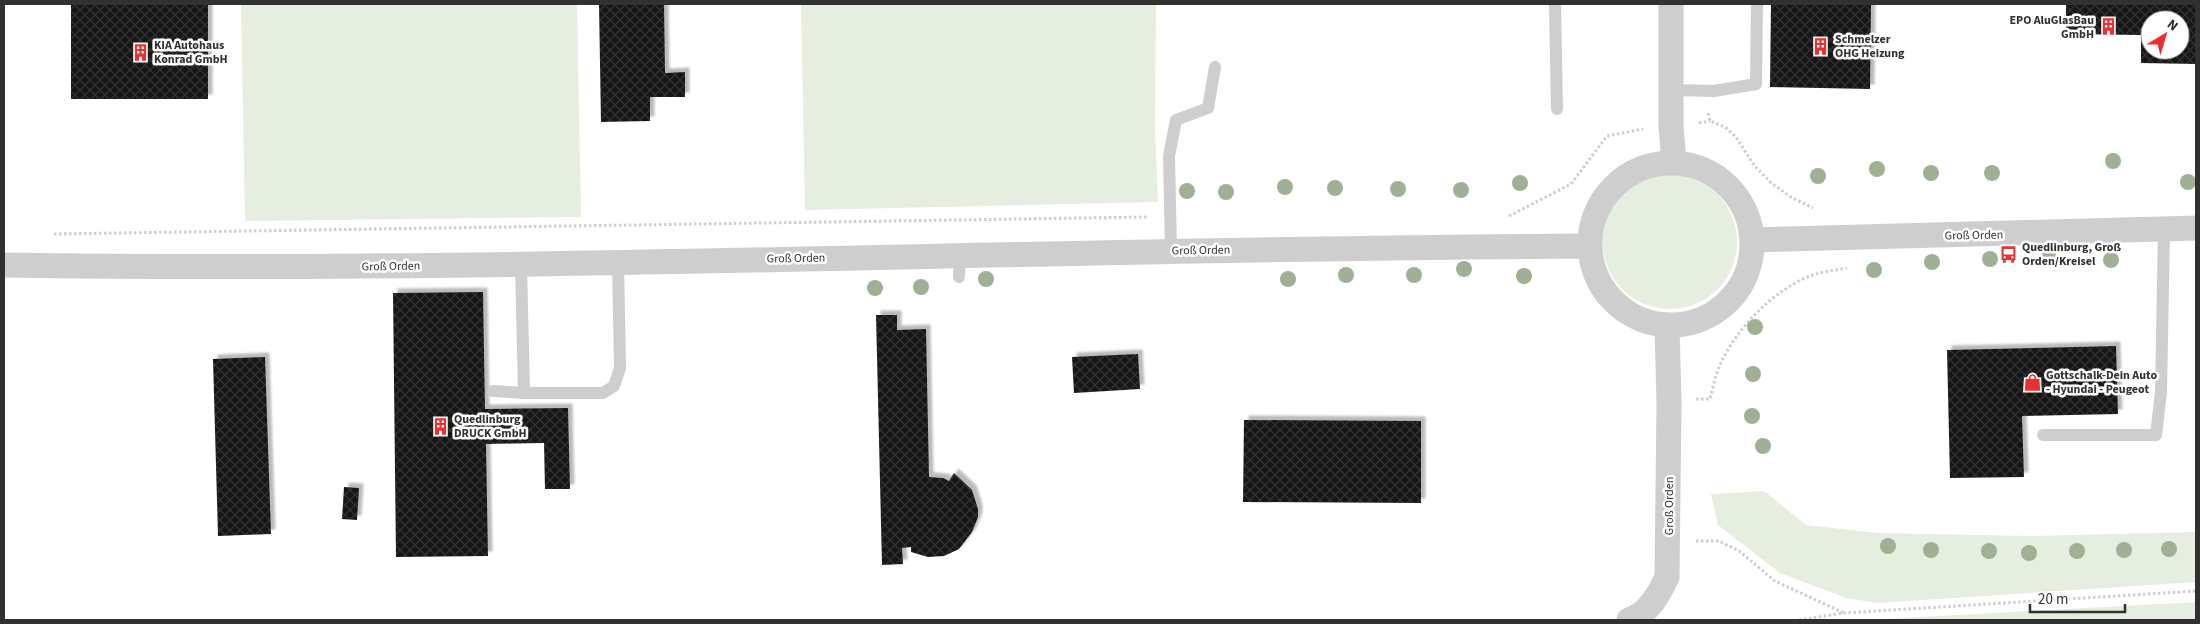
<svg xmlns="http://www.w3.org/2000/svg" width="2200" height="624" viewBox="0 0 2200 624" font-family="'Source Sans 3',sans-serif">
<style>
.grass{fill:#e6eedf}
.building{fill:url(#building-cross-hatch);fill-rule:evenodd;filter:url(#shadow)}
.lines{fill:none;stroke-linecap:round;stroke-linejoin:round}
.path{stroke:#cecece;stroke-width:3;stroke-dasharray:2.5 2.5;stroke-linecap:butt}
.service{stroke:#cecece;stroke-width:12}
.minor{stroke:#cecece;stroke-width:25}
.tree{fill:#9fb094}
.labels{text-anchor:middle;stroke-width:5;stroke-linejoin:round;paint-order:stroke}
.poi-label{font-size:12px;font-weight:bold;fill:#313131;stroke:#fff;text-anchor:start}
.street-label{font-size:12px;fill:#313131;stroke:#fff}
</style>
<defs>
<pattern id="building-cross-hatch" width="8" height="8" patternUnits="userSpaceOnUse" patternTransform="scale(1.25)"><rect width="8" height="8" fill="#181818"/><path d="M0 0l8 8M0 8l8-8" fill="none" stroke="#313131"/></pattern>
<filter id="shadow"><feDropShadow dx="4.5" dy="-4.5" stdDeviation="1" flood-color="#0004"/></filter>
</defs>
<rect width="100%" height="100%" fill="#fff"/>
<g class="grass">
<path d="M241,4H577L581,217L245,221Z"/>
<path d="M801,4H1156L1155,128L1158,202L805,210Z"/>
<circle cx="1670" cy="242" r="67"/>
<path d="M1764,491L1806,525L1878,533L2030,536L2196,532V582L1877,603L1846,598L1780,573L1718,525L1711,494Z"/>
<path d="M2196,602V620H1866Z"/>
</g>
<g class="building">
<rect x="71" y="4" width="137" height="95"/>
<path d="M599,4H664L665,73L685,72V97H650V121L601,122Z"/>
<path d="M1771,4H1871L1870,89L1770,87Z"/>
<path d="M2066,4H2196V64L2141,63V35L2066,34ZM2150,20H2180V50H2150Z"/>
<path d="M483,292L485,409L568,408L570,489H545L544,443L486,444L488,556L396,557L393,293Z"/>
<path d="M876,315H897V330L926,329L929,477L943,478L949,481L954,473L972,490L978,509V517L972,532L959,549L944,556L928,557L911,552V547L902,548L903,564L882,565Z"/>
<path d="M2116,346L2118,414L2022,416L2024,477L1950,478L1947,350Z"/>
<path d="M1138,354L1140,389L1074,393L1072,357Z"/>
<path d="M265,357L271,534L218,536L213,359Z"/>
<path d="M1244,420L1421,421V503L1243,502Z"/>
<path d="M344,487L359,488L357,520L342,519Z"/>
</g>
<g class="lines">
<g class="path">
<path d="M1708,113L1710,121L1725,127L1736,137L1754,165L1770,182L1791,197L1813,208"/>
<path d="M1699,123L1710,121"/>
<path d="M1509,216L1571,184L1607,136L1643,129"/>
<path d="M54,234L1148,217"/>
<path d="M1696,399H1710C1713,388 1715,376 1720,365C1736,328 1777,286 1816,274C1826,271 1837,270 1847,268"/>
<path d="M1696,541H1719L1739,551L1775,581L1844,613"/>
<path d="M1799,620L1844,613L2196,591"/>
</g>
<g class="service">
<path d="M1555,4L1557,109"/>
<path d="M1670,90L1714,91L1756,84L1757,4"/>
<path d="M1171,250L1169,156L1176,120L1208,108L1215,67"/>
<path d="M521,264L524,393H603L614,386L620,368L618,262"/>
<path d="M959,277L960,254"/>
<path d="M493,391L524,393"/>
<path d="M2043,435H2156L2161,392L2164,230"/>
</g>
<g class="minor">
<path d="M1671,4V126L1674,162"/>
<circle cx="1671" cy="244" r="81"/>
<path d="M1752,240L2196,228"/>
<path d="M4,265C532,273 1060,248 1589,246"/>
<path d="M1629,620C1649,613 1658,596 1667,577L1669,403L1667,325"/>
</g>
</g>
<g class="tree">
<circle cx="2113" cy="161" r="8"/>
<circle cx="1877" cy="169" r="8"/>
<circle cx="1931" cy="173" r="8"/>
<circle cx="1992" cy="173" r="8"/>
<circle cx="1818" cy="176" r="8"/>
<circle cx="2188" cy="182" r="8"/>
<circle cx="1520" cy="183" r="8"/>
<circle cx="1285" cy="187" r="8"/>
<circle cx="1335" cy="188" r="8"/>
<circle cx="1398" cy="189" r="8"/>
<circle cx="1461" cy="190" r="8"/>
<circle cx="1187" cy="191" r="8"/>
<circle cx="1226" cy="192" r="8"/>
<circle cx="2049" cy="258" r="8"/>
<circle cx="1990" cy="259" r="8"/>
<circle cx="2111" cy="260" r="8"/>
<circle cx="1932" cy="262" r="8"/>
<circle cx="1464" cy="269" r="8"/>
<circle cx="1874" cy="270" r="8"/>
<circle cx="1346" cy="275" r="8"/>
<circle cx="1414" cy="275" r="8"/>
<circle cx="1524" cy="276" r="8"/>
<circle cx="986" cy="279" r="8"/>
<circle cx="1288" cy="279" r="8"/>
<circle cx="921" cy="287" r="8"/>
<circle cx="875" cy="288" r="8"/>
<circle cx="1755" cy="327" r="8"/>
<circle cx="1753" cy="374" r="8"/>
<circle cx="1752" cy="416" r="8"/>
<circle cx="1763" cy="446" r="8"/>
<circle cx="1888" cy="546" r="8"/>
<circle cx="2169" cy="549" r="8"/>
<circle cx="1931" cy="550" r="8"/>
<circle cx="2124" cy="550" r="8"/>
<circle cx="1989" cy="551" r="8"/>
<circle cx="2077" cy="551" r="8"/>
<circle cx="2029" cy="553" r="8"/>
</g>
<defs>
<symbol id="building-bare" viewBox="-9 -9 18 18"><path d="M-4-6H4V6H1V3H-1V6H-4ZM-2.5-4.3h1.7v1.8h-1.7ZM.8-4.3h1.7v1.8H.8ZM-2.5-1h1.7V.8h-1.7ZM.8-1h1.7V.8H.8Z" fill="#eb3032" stroke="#fff" stroke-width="2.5" paint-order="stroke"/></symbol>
<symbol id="bus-bare" viewBox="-9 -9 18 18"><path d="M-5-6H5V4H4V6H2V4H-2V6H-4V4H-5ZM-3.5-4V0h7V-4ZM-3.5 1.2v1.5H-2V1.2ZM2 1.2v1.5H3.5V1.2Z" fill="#eb3032" stroke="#fff" stroke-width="2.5" paint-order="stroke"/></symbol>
<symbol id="shop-bare" viewBox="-9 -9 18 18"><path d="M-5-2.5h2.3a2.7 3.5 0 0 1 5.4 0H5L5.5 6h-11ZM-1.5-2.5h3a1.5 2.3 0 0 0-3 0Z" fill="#eb3032" stroke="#fff" stroke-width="2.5" paint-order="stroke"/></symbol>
</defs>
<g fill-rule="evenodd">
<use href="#building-bare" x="2096" y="14" width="25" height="25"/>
<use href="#building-bare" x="1808" y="34" width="25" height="25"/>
<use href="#building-bare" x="128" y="40" width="25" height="25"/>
<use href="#bus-bare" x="1996" y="242" width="25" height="25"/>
<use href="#shop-bare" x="2020" y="370" width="25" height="25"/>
<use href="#building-bare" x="428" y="414" width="25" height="25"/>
</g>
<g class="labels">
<g class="poi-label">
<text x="2094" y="24" text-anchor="end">EPO AluGlasBau<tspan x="2094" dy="14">GmbH</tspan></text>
<text x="1835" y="43">Schmelzer<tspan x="1835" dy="14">OHG Heizung</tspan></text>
<text x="154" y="49">KIA Autohaus<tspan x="154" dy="14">Konrad GmbH</tspan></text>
<text x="2022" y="251">Quedlinburg, Groß<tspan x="2022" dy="14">Orden/Kreisel</tspan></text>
<text x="2046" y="379">Gottschalk-Dein Auto<tspan x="2046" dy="14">- Hyundai - Peugeot</tspan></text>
<text x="454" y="423">Quedlinburg<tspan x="454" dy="14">DRUCK GmbH</tspan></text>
</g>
<g class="street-label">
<text transform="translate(1974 235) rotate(-1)" y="4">Groß Orden</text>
<text transform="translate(1201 250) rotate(-1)" y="4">Groß Orden</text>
<text transform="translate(796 258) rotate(-1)" y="4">Groß Orden</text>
<text transform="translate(391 266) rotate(-1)" y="4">Groß Orden</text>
<text transform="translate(1669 506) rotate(-90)" y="4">Groß Orden</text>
</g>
</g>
<rect width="2200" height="624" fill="none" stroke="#313131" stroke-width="10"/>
<g transform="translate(2165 35) rotate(38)"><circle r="24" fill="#ffffff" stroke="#adadad"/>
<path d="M0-4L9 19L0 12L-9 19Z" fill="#eb3032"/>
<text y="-8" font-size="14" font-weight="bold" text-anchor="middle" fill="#313131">N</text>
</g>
<path d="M2030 604v8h95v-8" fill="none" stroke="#313131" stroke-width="2.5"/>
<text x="2038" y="604" font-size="15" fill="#313131" stroke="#ffffff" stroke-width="4" paint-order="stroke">20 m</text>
</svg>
